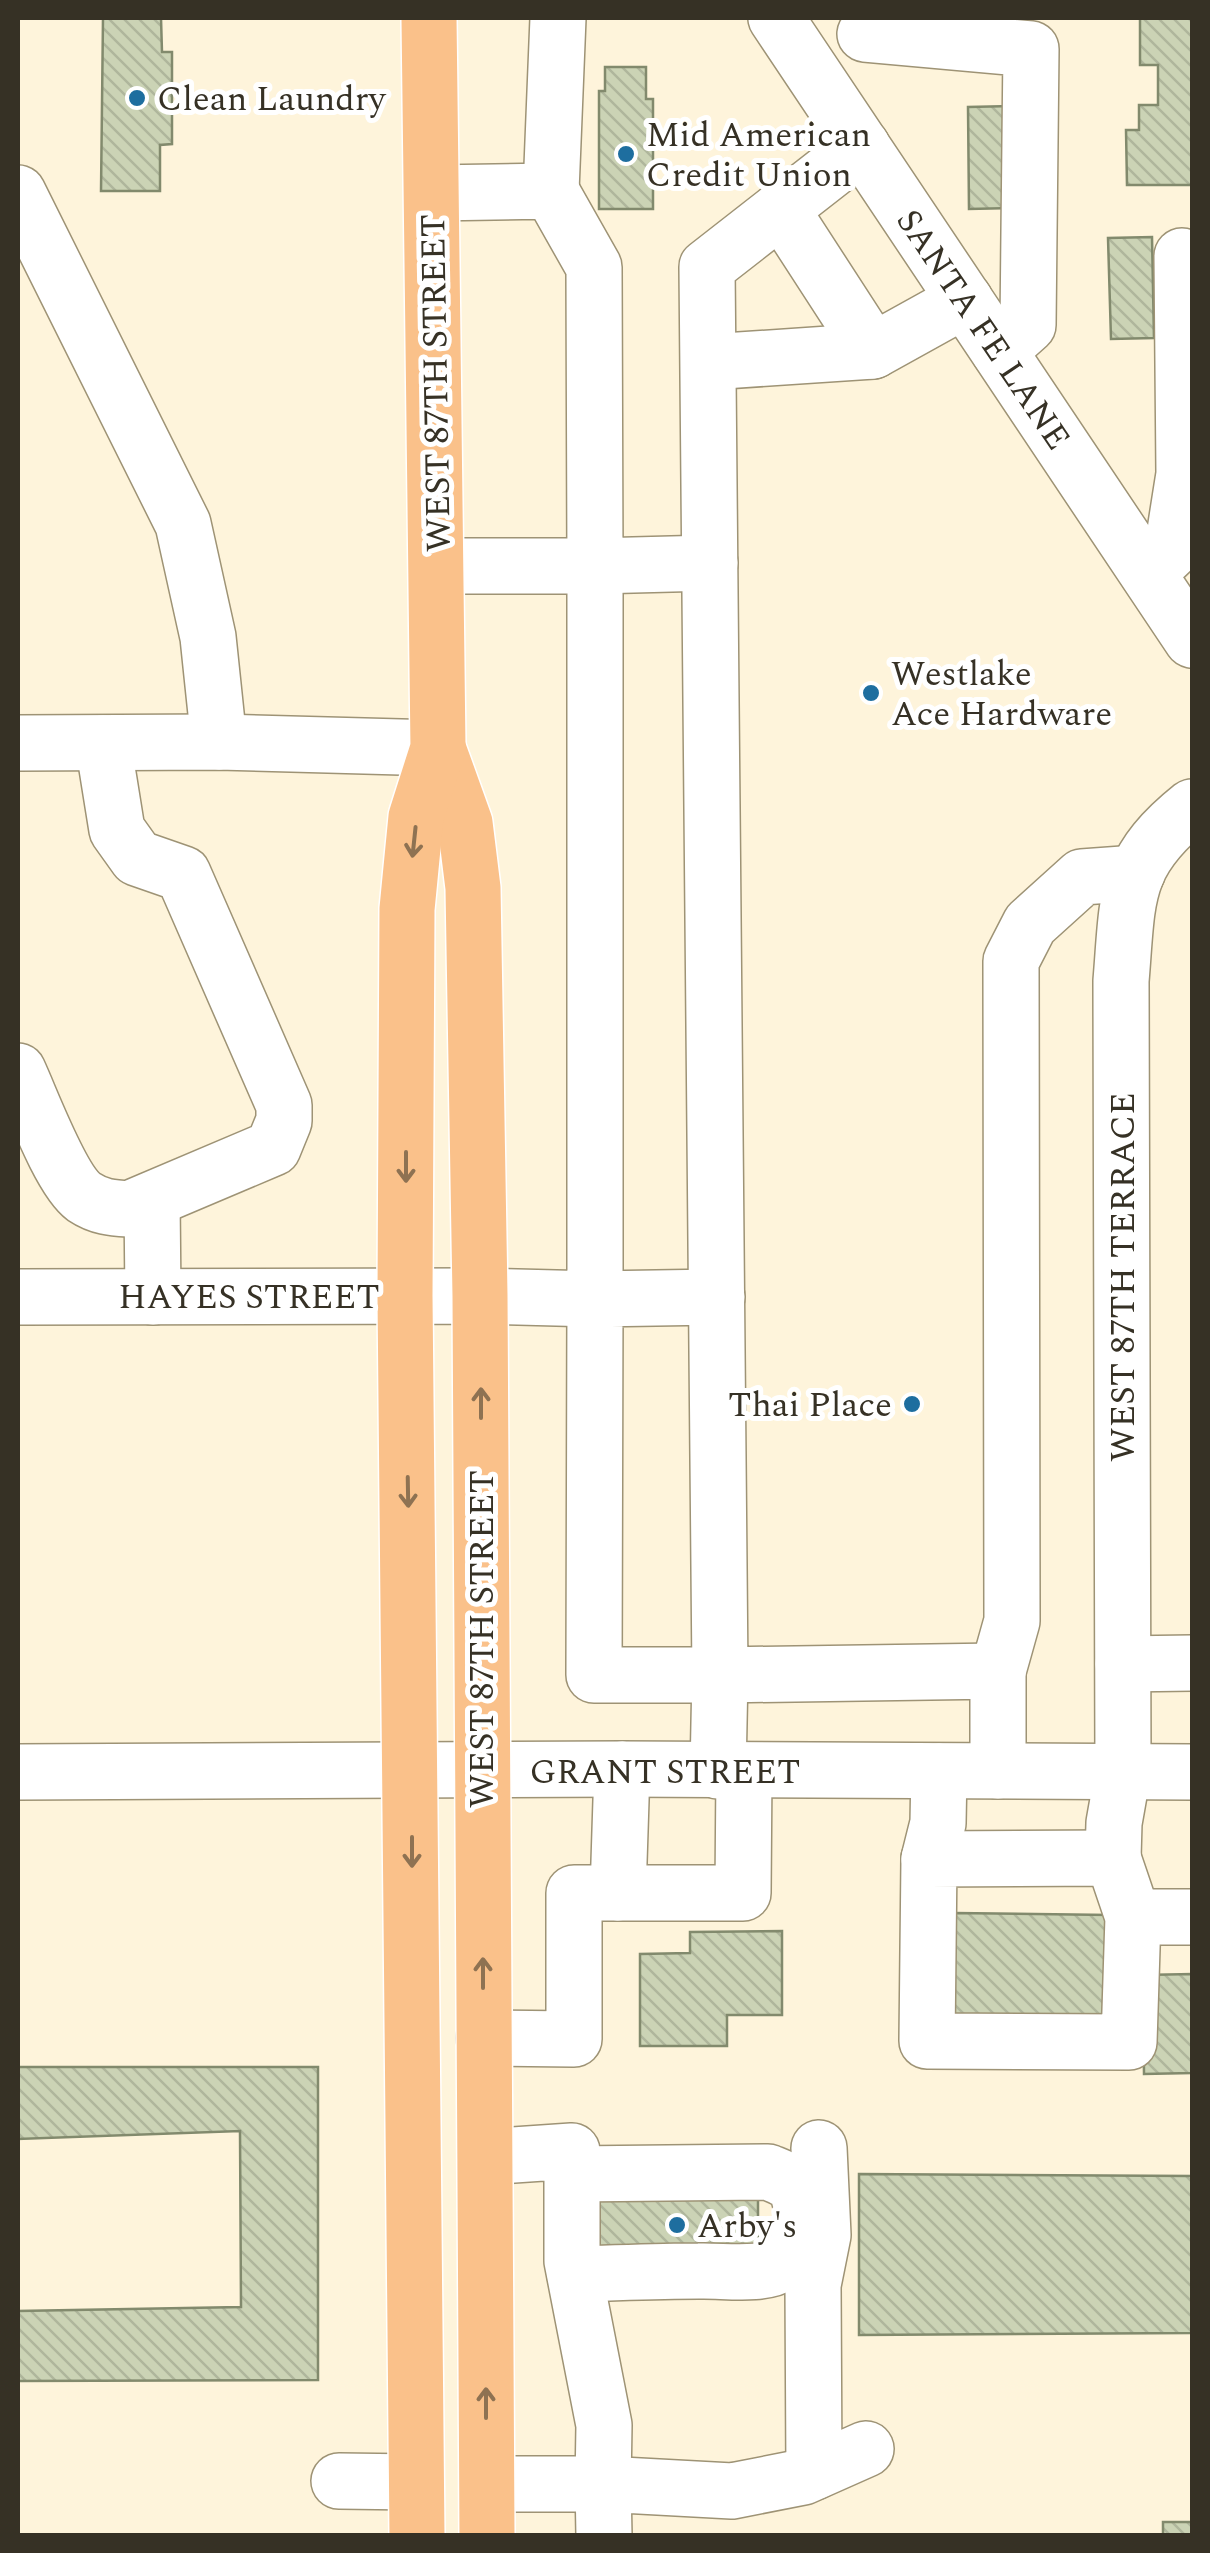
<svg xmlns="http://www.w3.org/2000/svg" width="1210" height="2553" viewBox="0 0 1210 2553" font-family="Spectral,serif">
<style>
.building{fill:url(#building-back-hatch);stroke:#828a6d;stroke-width:2.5}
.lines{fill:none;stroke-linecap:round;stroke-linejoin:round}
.minor-casing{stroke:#9e9375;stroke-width:58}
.major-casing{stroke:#fff;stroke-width:58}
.minor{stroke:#fff;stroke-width:55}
.major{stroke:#fac18a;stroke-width:55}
.oneway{stroke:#8e7252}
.poi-dot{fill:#1e6e9f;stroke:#fff;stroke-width:4}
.labels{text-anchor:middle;stroke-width:10;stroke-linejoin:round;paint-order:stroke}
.poi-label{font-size:35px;fill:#363125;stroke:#fff;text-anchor:start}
.street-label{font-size:35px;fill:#363125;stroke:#fff}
</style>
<defs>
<pattern id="building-back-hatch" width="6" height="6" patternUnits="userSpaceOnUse" patternTransform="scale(2.5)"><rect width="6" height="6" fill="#cbd3b5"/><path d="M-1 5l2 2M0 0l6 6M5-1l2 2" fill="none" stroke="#afb69c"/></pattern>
</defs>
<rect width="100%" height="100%" fill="#fef4db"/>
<g class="building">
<path d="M103,18H161L162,52H172V144L160,145V191H101Z"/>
<path d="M1140,18H1192V185H1127L1126,130H1139V105H1158V65H1140Z"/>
<path d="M605,67H646V99H653V209H599V91H605Z"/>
<path d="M1012,106L1013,208L969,209L968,107Z"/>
<path d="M1152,237L1154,338L1111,339L1108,238Z"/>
<path d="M954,1913L1110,1915L1109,2029L953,2027Z"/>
<path d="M782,1931V2015H727V2046H640V1954L690,1953V1932Z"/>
<path d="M1192,1974V2073L1144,2074L1143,1975Z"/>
<path d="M18,2067H318V2380L18,2381V2311L241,2307L240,2131L18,2139Z"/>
<path d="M859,2174L1192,2176V2333L859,2335Z"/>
<path d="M597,2187L758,2191V2260L595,2265Z"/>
<rect x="1163" y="2522" width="29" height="14"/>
</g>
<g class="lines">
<defs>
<g id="minor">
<path d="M776,18L1192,640"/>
<path d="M865,34L1031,49L1028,325L999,351"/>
<path d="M862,146L707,267L720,1675L998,1671V1771"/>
<path d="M551,191L558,18"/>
<path d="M18,193L183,524L208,637L219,742"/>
<path d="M433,193L551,191L594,267L595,566L710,563"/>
<path d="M781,209L873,351"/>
<path d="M709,362L873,351L965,300"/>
<path d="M1148,573L1172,550L1184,474L1182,256"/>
<path d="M18,743L219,742L438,748"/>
<path d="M18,1071C32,1101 60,1179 84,1197C99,1207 112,1208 129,1209L273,1148L284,1121V1105L183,874L137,858L117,830L103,743"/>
<path d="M152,1200L153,1297"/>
<path d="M18,1297L480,1296L595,1299V566H438"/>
<path d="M717,1297L595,1299L594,1675H720L718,1771"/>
<path d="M1123,1664L1192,1663"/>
<path d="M998,1671L1012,1621L1011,961L1030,924L1082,877L1137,873"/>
<path d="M18,1772L622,1769L1192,1772"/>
<path d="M1113,1858L1114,1823L1123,1772L1121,981C1128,898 1122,863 1192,807"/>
<path d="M1113,1858L1133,1917L1129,2042L927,2041L929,1859Z"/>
<path d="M929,1859L938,1823L939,1771"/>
<path d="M618,1893L622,1769"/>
<path d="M1133,1917H1192"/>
<path d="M484,2038L574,2039V1893H743L744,1771"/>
<path d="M485,2157L572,2151V2261L604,2425L603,2484H487"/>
<path d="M572,2174L768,2172C780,2177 794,2181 798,2194C806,2215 802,2253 782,2264C761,2277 723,2270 699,2271C657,2271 616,2273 575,2274"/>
<path d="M814,2472L813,2285L823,2235L819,2148"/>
<path d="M339,2481L416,2482"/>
<path d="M604,2536L603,2484L732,2491L803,2477L866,2449"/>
</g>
<g id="major">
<path d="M438,748L465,823L473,888L480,1296L487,2536"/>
<path d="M417,2536L405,1296L407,909L416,817L438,748L429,18"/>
</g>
</defs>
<use href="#minor" class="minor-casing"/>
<use href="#major" class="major-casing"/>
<use href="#minor" class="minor"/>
<use href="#major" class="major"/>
</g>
<defs><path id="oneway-shaft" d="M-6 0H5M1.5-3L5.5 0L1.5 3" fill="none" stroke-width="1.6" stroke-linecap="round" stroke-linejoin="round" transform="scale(2.5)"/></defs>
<g class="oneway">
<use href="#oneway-shaft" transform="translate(414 842) rotate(96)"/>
<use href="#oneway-shaft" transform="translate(406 1167) rotate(90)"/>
<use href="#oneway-shaft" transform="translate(481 1403) rotate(-90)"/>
<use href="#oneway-shaft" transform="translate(408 1492) rotate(89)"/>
<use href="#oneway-shaft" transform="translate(412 1852) rotate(90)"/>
<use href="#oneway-shaft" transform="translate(483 1973) rotate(-90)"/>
<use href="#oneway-shaft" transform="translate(486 2403) rotate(-90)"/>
</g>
<g class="poi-dot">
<circle cx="137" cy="98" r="10"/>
<circle cx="626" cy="154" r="10"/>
<circle cx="871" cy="693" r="10"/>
<circle cx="912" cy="1404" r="10"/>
<circle cx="677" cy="2225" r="10"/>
</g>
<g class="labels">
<g class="poi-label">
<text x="157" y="110">Clean Laundry</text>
<text x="646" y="146">Mid American<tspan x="646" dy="40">Credit Union</tspan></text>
<text x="891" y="685">Westlake<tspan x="891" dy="40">Ace Hardware</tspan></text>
<text x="892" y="1416" text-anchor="end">Thai Place</text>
<text x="697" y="2237">Arby's</text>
</g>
<g class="street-label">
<text transform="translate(984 329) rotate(56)" y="12">SANTA FE LANE</text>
<text transform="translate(435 383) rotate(-91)" y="12">WEST 87TH STREET</text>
<text transform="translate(1122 1277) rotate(-90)" y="12">WEST 87TH TERRACE</text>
<text x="249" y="1308">HAYES STREET</text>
<text transform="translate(481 1639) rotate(-90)" y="12">WEST 87TH STREET</text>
<text x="665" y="1783">GRANT STREET</text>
</g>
</g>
<rect width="1210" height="2553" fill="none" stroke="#363125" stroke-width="40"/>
</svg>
